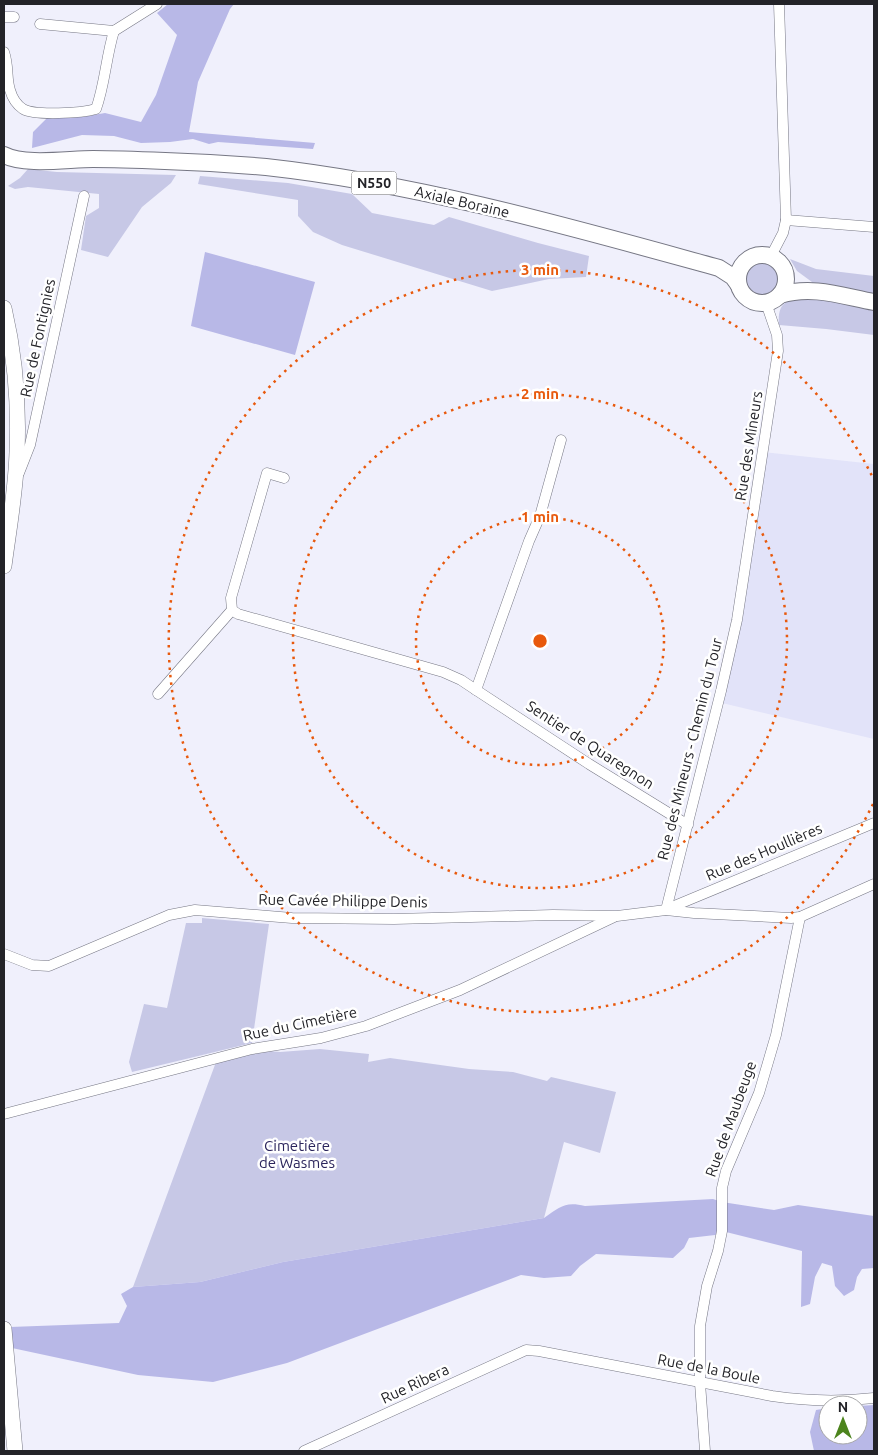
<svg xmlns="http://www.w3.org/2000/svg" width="878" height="1455" viewBox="0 0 878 1455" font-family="Ubuntu,sans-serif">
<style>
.built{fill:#e2e3f9}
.green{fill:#c7c8e6}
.forest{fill:#b8b8e7}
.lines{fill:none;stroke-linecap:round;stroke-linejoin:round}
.street-casing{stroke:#767784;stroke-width:11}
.secondary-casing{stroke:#767784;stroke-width:16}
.primary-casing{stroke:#767784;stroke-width:18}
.street{stroke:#fff;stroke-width:10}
.secondary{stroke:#fff;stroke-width:15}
.primary{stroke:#fff;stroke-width:16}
.ring{fill:none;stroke:#e8590c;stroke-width:2.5;stroke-dasharray:2.5 5}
.labels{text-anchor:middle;stroke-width:5;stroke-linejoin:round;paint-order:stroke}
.shield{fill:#fff;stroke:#656568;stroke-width:1}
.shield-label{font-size:14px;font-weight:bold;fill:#232328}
.street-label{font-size:15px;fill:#232328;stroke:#fff}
.park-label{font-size:15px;fill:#2b255c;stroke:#fff}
.centre{fill:#e8590c;stroke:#fff;stroke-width:2.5}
.ring-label{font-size:15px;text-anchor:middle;font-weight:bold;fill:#e8590c;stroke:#fff;stroke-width:5;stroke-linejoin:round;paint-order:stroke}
</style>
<rect width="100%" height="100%" fill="#f0f0fc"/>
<path class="built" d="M763,452L874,464V739L722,703Z"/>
<g class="green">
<path d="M28,169L57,172L176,175L171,183L142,207L108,257L81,250L86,216L99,208V194L28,187L15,189L8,186L20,178Z"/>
<path d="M200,176L288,183L352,194L372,213L434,225L449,217L538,243L589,256L586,277L549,279L492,291L342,245L313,232L298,216V200L198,184Z"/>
<path d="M790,259L816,269L874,276V335L826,329L779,325C777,301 788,299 809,297L812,282L797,271Z"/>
<circle cx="762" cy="279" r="19"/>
<path d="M202,918L269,924L252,1043L132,1072L129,1062L144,1004L167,1008L186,923H202Z"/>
<path d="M320,1049L369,1054L368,1062L390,1058L469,1069L513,1072L547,1081L551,1077L616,1092L600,1153L564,1142L544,1218L283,1262L200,1282L133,1287L216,1062L268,1051L280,1052Z"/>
</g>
<g class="forest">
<path d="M168,4H234L230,9L198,82L189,132L315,143L313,149L218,142L209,144L193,139L170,142L141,143L114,136L82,135L32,148L33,132L47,118L82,117L105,113L141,122L156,95L177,35L157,13Z"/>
<path d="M205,252L315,282L295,355L191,326Z"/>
<path d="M713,1199L722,1202L774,1210L798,1205L874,1216V1268L862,1269L857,1277L854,1290L844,1296L835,1286L832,1266L822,1263L815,1277L810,1304L801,1307L802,1251L722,1231L715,1235L689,1238L684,1248L673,1258L596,1254L580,1266L571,1276L544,1278L521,1275L287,1363L213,1382L138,1375L12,1348L10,1327L119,1323L127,1306L121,1294L133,1287L200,1282L283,1262L544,1218C560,1207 565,1201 585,1206Z"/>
<path d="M874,1405V1451H814L810,1432L816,1410L828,1408V1435H858V1406Z"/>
</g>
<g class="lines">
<defs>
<g id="street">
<path d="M4,17H14"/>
<path d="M40,24L114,31L157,4"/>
<path d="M4,52C9,66 6,78 10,90C12,97 17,105 23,109C35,116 82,113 96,109C105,84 106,57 114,31"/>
<path d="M786,220L874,227"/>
<path d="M771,256L783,233L786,220L779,4"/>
<path d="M561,440L540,516L529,541L476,690L589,764L688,825"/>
<path d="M19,473L30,445L84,196"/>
<path d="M284,478L267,473L231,598L232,610L238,614L443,672L461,680L476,690"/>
<path d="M158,694L232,610"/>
<path d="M667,909L874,823"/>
<path d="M666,910L721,691L737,620L778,351L777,335L766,303"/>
<path d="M4,954L32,965L49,966L169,915L195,910L292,918L394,919L553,915L617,916L666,910L694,913L791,918L800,917L874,884"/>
<path d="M4,1114L252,1049L321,1038L366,1026L460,990L614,917"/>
<path d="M304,1451L526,1350L539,1351L772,1396C806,1401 839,1402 874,1398"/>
<path d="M705,1451L700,1383V1326L707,1286L718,1251L722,1231V1188L726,1171L759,1093L776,1035L800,917"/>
</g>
<g id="secondary">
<path d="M4,308C15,355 19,405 17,452C16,490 9,528 4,566"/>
<path d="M4,1329L15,1451"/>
</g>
<g id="primary">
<path d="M4,155C25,166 68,159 93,159C117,159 141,160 165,161C199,162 232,164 266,167C420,184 570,227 719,268L733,277L738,284"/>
<circle cx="762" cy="279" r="24"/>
<path d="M780,295C812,285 842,296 874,302"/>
</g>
</defs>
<use href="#street" class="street-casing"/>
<use href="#secondary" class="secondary-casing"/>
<use href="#primary" class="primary-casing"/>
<use href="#street" class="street"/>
<use href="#secondary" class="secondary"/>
<use href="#primary" class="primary"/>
</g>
<g class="ring">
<circle cx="540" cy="641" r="124"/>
<circle cx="540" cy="641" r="247"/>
<path d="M873 804A371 371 0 1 1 873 478"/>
</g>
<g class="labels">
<rect class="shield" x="351.5" y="171.5" width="45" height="23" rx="4"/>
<g class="shield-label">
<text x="374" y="188">N550</text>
</g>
<g class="street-label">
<text transform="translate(462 202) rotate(13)" y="5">Axiale Boraine</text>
<text transform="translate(38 338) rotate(-78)" y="5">Rue de Fontignies</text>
<text transform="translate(749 446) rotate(-81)" y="5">Rue des Mineurs</text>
<text transform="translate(590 745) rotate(33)" y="5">Sentier de Quaregnon</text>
<text transform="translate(690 749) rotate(-76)" y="5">Rue des Mineurs - Chemin du Tour</text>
<text transform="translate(764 852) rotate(-23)" y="5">Rue des Houllières</text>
<text transform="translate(343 901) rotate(1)" y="5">Rue Cavée Philippe Denis</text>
<text transform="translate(300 1024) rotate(-12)" y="5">Rue du Cimetière</text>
<text transform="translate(731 1119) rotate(-70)" y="5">Rue de Maubeuge</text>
<text transform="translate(709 1369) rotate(11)" y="5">Rue de la Boule</text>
<text transform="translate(415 1384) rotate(-25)" y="5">Rue Ribera</text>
</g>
<g class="park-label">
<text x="297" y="1151">Cimetière<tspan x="297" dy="17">de Wasmes</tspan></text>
</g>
</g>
<circle cx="540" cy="641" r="8" class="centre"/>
<g class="ring-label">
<text x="540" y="275">3 min</text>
<text x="540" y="399">2 min</text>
<text x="540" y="522">1 min</text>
</g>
<rect width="878" height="1455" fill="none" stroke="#232328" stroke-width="10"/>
<g transform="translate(843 1420)"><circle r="24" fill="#ffffff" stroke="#a7a7a9"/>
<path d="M0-4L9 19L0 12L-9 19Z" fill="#4c841d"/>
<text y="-8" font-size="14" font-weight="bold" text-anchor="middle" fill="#232328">N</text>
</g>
</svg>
